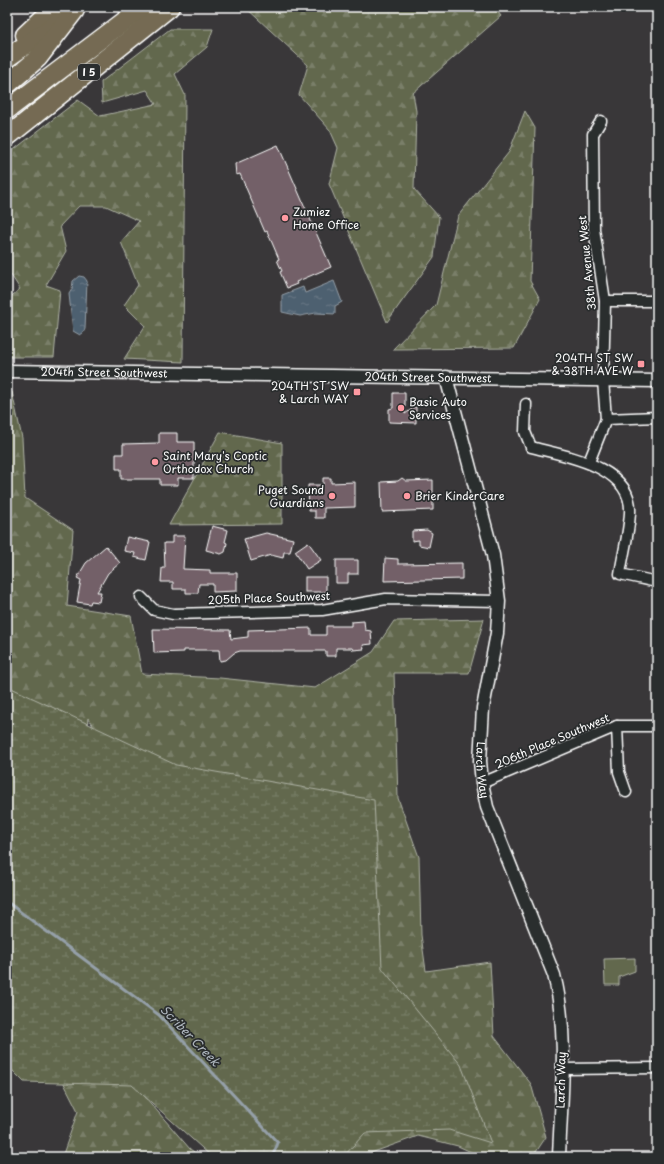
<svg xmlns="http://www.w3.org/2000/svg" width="664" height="1164" viewBox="0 0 664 1164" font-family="'Playpen Sans',sans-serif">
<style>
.forest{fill:url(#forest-firs);stroke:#b0b4a6}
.wetland{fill:url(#wetland-marsh);stroke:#b0b4a6}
.garden{fill:#62684e;stroke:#b0b4a6}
.water{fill:url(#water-ripples);stroke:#95a0a9}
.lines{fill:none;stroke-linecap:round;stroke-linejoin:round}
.stream{stroke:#95a0a9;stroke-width:3}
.building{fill:#736067;stroke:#fff}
.minor-casing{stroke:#fff;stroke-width:13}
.tertiary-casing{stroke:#fff;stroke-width:15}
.motorway-casing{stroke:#fff;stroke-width:21}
.minor{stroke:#2a2d2e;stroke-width:10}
.tertiary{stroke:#2a2d2e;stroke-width:12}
.motorway{stroke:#746b52;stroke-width:18}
.poi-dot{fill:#ff9aa2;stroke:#2a2d2e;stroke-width:1.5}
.labels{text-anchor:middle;stroke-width:3.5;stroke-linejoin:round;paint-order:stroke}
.shield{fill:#2a2d2e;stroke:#bfc0c0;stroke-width:1}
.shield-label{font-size:10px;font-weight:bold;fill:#fff}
.poi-label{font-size:11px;fill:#fff;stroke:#2a2d2e;text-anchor:start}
.street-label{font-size:11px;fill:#fff;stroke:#2a2d2e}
.water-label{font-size:12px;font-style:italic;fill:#afb7bf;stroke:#2a2d2e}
</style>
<defs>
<pattern id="forest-firs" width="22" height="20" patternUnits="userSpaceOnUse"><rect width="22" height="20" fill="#62684e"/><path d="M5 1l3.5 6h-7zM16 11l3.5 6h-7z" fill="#7a7f69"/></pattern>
<pattern id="wetland-marsh" width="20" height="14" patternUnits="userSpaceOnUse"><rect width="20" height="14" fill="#62684e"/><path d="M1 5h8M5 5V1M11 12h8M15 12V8" fill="none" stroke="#7a7f69"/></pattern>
<pattern id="water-ripples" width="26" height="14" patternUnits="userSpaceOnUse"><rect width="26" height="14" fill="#4e6070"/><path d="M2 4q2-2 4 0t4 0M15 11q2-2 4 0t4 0" fill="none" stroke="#697885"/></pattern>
</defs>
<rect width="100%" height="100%" fill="#393739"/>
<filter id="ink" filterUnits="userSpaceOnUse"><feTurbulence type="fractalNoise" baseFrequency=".025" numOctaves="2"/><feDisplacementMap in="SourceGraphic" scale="8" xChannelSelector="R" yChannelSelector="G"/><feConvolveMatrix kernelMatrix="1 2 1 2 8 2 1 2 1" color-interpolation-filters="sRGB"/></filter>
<g filter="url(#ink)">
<g class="forest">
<path d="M245,7H494L501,16L413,93L416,111L414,189L439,217L434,257L387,322L329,184L338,148L330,130L299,95L308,65Z"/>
<path d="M170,29H213L207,47L175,74L185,95L183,362L124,359L145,326L124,305L138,285L121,242L139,221L106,206H79L60,226L66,251L46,285L60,290L54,357H7V300L20,289L7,269V155L78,100L100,116L156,104L147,90L102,103L101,82Z"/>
<path d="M525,111L535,128L530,281L540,299L514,348L393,349L436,305L458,216L509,152Z"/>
<path d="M7,392H12L22,438L25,498L73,530L67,606L131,616L142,674L220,678L315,688L373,652L394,621L484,619L469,673H394L398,798L419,857L421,935L426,971L490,962L494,1036L531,1084L546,1137L536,1152L511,1157H482L458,1146L418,1136L360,1157H295L167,843L88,718L73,830L7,810Z"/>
<path d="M220,432L282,443V524L169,525Z"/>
<path d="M47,1050L120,1068L190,1149L201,1157H62L78,1111Z"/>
</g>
<path class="wetland" d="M7,686L176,765L374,800L382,968L461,1065L491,1143L449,1130L365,1133L343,1157H212L132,1085L24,1082L7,1065Z"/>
<path class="garden" d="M635,958V971L619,977V985H605L604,959Z"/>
<g class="water">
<path d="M79,276L84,277L87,281L85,329L83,333L80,335L73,331L69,294L72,289L73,281Z"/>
<path d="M334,281L342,302L335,306V314L316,313L300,316L282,312V295L303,287L305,293Z"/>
</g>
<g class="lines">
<path class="stream" d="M7,902L159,1015L278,1143L272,1157"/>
</g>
<g class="building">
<path d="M278,145L331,267L296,282L297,284L287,288L280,272L282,271L277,260L279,259L267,231L265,232L240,174L236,175L235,164Z"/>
<path d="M393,393H405V414L416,406V423L389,422V409L393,408Z"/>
<path d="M159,433H177V442H194V478H178V485H160V479H121V469H116V454H123V444L159,443Z"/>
<path d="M323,478H331V483L355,482V507L324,508V518H315V511H309L308,485H323Z"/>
<path d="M402,478L406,481L433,480V510L382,512L381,482L398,481Z"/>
<path d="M212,526L228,530L225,542L227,543L225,552L221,554L206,550Z"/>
<path d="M427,530L432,533L429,547L419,545V540L412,541V531Z"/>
<path d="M266,533L293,539L290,552H284L283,558L271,555L251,561L244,539Z"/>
<path d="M172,536H185L183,569L210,570V573H237V591L213,592V584H199L198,593H186V589H173V582H161L162,568H165L164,543H172Z"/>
<path d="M127,537L150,542L146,560L134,557L135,553L124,551Z"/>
<path d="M308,542L321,560L307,569L295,551Z"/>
<path d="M106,546L120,563L108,573L97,592H101L99,602L91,601L90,604L77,602L81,580L77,578L86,563Z"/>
<path d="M385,558L398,559V564L462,563V579L384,581Z"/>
<path d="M336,560H358V574H348V583H336Z"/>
<rect x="305" y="577" width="21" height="15"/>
<path d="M364,621L365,630L371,631L372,644L363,645L364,649L353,650L352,648H336V656H326V651H240L234,653L226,660L220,661L219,650H184V652L154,653L153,629L230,630L231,639L248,637V630L311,628V635H326V626H351V622Z"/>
</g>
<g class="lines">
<defs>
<g id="minor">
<path d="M601,121L593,134L594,229L605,301L603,380L606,419L657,417"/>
<path d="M605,301H657"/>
<path d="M526,404L525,432L531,447C565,456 633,466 630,513C629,533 623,554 620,574L657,582"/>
<path d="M589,462L606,419"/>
<path d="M141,597L154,610L173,614L322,610L386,599L499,601"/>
<path d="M617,726L619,772L626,792"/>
<path d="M482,783L617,726H657"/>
<path d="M562,1069L657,1068"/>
</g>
<g id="tertiary">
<path id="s1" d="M7,371L657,381"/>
<path id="s2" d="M446,377L493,555L499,601L497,633L483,708L480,761L482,783L487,807L554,975C569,1034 561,1097 559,1157"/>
</g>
<g id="motorway">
<path d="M25,35L55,7"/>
<path d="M7,58L59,22"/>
<path d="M7,85L38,58L75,10"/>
<path d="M7,110L143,7"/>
<path d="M7,137L170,7"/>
</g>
</defs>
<use href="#minor" class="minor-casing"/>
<use href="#tertiary" class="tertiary-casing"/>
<use href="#motorway" class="motorway-casing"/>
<use href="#minor" class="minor"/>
<use href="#tertiary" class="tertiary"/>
<use href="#motorway" class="motorway"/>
</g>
</g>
<g class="poi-dot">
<circle cx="285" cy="218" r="4"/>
<rect x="637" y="360" width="8" height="8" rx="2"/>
<rect x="353" y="388" width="8" height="8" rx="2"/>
<circle cx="401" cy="408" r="4"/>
<circle cx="155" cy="462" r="4"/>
<circle cx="332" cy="496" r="4"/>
<circle cx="407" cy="496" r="4"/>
</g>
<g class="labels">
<rect class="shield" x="78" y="64" width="22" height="16" rx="3"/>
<g class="shield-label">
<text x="89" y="76">I 5</text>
</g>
<g class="poi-label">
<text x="293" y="216">Zumiez<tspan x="293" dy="13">Home Office</tspan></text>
<text x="633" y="362" text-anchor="end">204TH ST SW<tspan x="633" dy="13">&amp; 38TH AVE W</tspan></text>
<text x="349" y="390" text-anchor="end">204TH ST SW<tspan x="349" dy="13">&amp; Larch WAY</tspan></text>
<text x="409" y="406">Basic Auto<tspan x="409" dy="13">Services</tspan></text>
<text x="163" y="460">Saint Mary's Coptic<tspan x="163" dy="13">Orthodox Church</tspan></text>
<text x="324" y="494" text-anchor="end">Puget Sound<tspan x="324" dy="13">Guardians</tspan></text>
<text x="415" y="500">Brier KinderCare</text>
</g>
<g class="street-label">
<text transform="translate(587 263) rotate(-96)" y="4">38th Avenue West</text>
<text dy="4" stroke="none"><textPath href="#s1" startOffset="97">204th Street Southwest</textPath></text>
<text dy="4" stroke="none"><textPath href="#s1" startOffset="421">204th Street Southwest</textPath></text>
<text transform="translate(269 598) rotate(-2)" y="4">205th Place Southwest</text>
<text transform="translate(552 741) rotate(-23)" y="4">206th Place Southwest</text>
<text dy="4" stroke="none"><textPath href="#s2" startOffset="401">Larch Way</textPath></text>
<text transform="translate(561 1080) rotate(-89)" y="4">Larch Way</text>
</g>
<g class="water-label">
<text transform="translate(190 1036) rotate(46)" y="4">Scriber Creek</text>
</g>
</g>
<rect width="664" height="1164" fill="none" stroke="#2a2d2e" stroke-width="24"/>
<rect x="12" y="12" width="640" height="1140" fill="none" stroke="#fff" stroke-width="1.5" filter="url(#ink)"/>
</svg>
